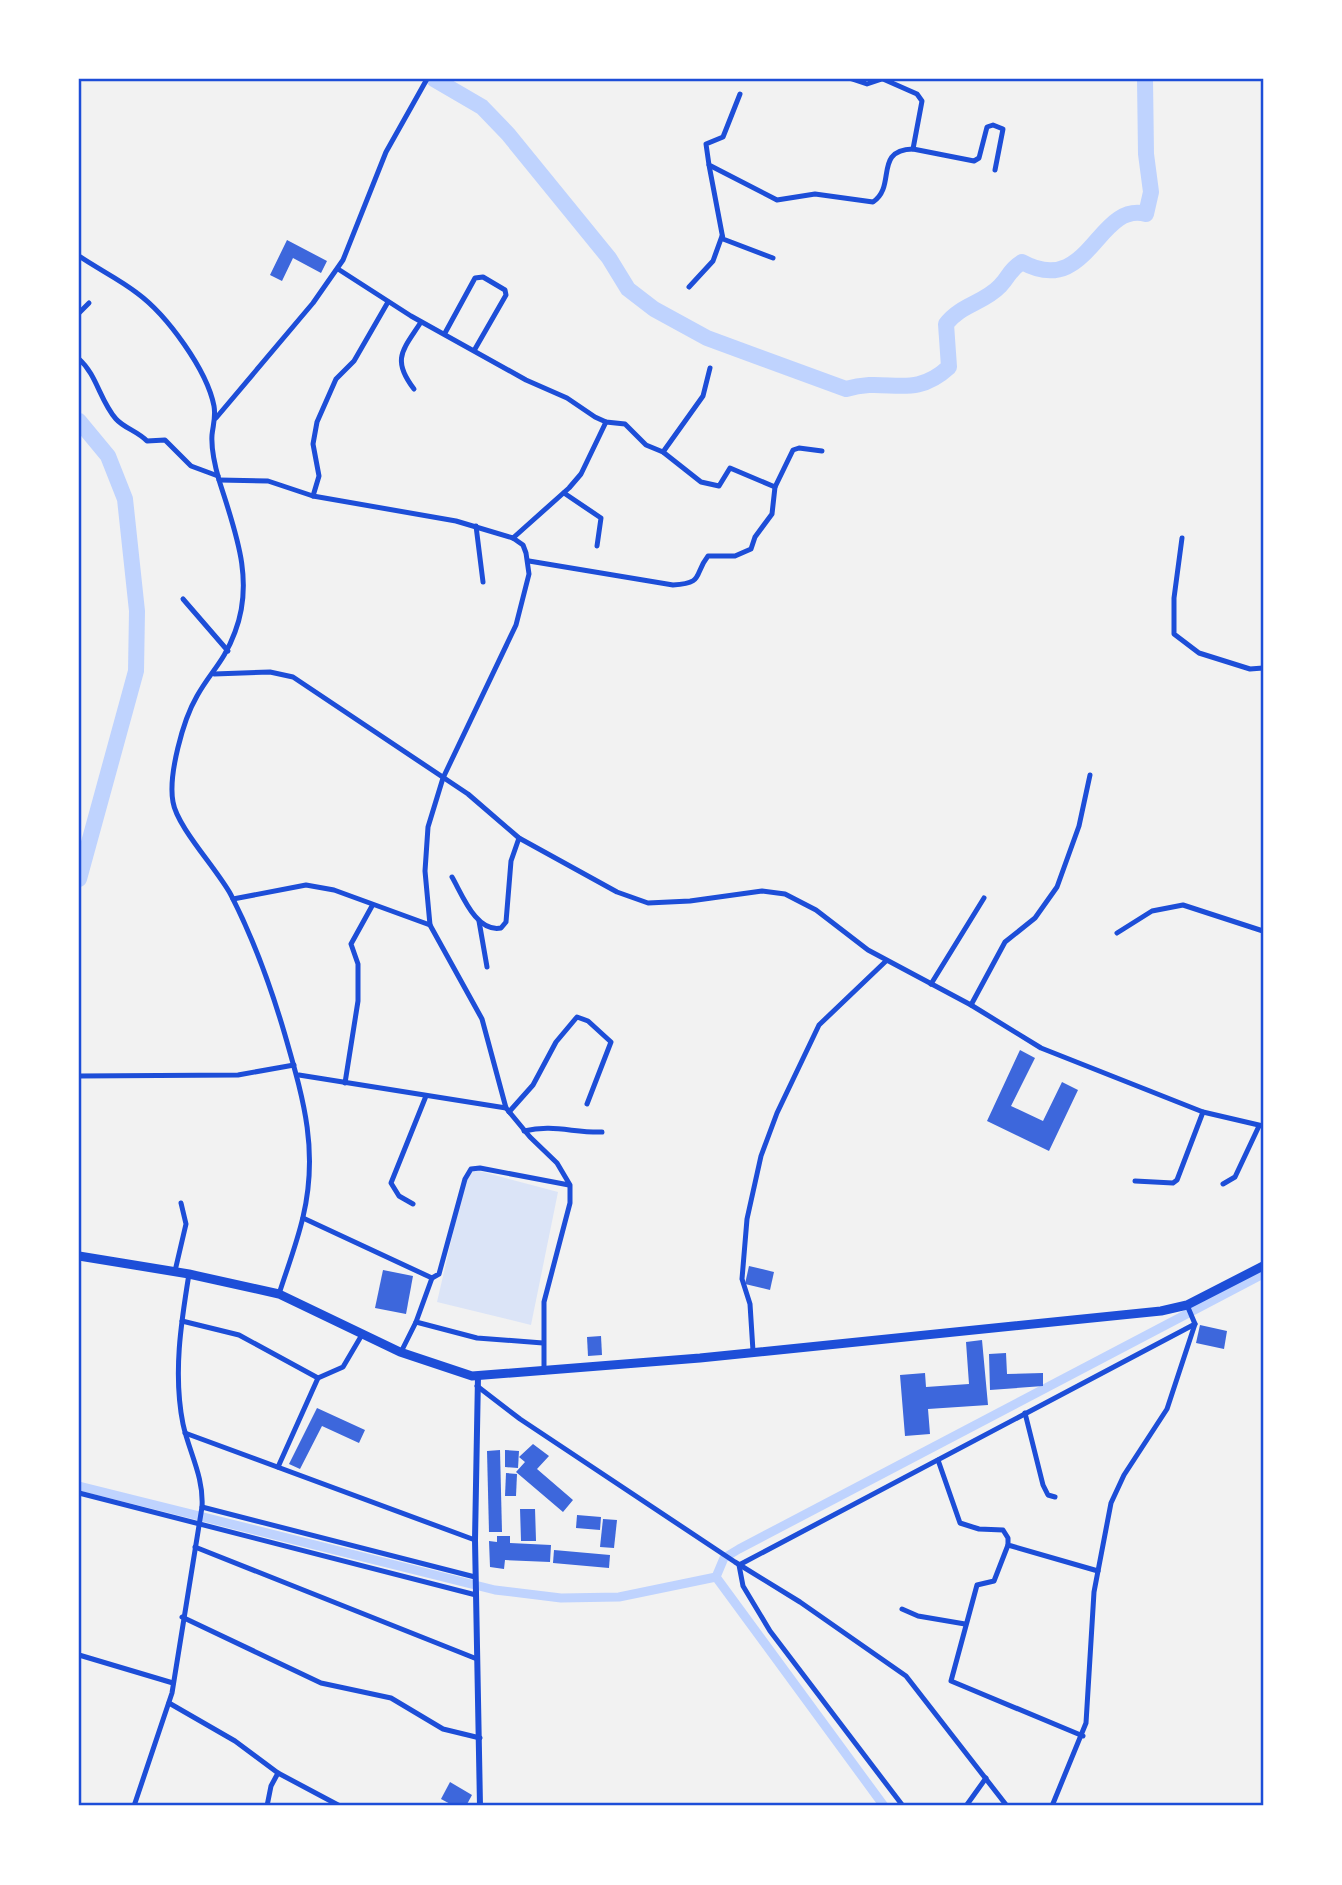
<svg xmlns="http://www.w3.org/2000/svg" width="1342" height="1885" viewBox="0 0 1342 1885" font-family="'Public Sans',sans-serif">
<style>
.green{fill:#dbe4f7}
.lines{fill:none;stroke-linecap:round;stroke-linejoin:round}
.canal{stroke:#bfd3fe;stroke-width:9}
.river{stroke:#bfd3fe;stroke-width:16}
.building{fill:#3d67dc}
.minor{stroke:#1d4ed8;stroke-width:5}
.tertiary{stroke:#1d4ed8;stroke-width:6}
.trunk{stroke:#1d4ed8;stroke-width:9}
.neatline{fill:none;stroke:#1d4ed8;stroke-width:2.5}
</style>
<rect width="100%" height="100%" fill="#f2f2f2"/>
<path class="green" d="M468,1168L558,1192L531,1325L437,1302Z"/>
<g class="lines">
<g class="canal">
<path d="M79,1486L495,1590L561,1598L619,1597L716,1577"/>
<path d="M716,1577L724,1558L739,1549L1263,1274"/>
<path d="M716,1577L884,1806"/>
</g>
<g class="river">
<path d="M434,79L482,107L508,134L609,258L628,289L654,309L707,338L846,389C888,376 912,401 949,367L946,324C960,305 984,303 1000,286C1010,276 1008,271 1022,262C1089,299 1097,201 1146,214L1151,192L1146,154L1145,79"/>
<path d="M79,421L108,456L125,499L137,611L136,671L79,879"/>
</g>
</g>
<g class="building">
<path d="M287,240L327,261L321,273L293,258L282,281L270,275Z"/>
<path d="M1020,1050L1035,1058L1011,1106L1043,1121L1062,1082L1078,1090L1049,1151L987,1121Z"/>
<path d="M749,1266L774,1272L770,1290L745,1284Z"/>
<path d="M383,1270L413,1276L406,1314L375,1308Z"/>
<path d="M1200,1325L1227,1331L1224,1349L1196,1343Z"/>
<path d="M601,1336L602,1355L588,1356L587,1337Z"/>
<path d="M982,1340L988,1405L928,1409L930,1434L905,1436L900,1375L925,1373L926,1387L969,1384L966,1342Z"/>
<path d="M1006,1353L1007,1374L1043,1373V1386L990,1390L989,1354Z"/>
<path d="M317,1408L365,1430L359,1443L322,1426L300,1469L289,1464Z"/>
<path d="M533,1444L549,1456L537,1469L573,1500L563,1512L516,1472L525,1462L519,1457Z"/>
<path d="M500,1450L502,1532H489L487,1451Z"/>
<path d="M505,1450L519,1451L518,1468L505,1467Z"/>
<path d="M506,1473L517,1474L516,1496H505Z"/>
<path d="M520,1509H535L536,1541H521Z"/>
<path d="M577,1515L601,1517L600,1530L576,1528Z"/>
<path d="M603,1519L617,1520L614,1548L600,1547Z"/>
<path d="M497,1536H510V1543L551,1545L550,1562L505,1560L504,1569L490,1567L489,1541L497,1542Z"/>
<path d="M554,1550L610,1555L609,1568L553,1563Z"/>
<path d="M450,1782L472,1795L466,1806H454L441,1799Z"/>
</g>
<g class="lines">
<g class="minor">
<path d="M852,79L867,84L882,79"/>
<path d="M883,79L917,94L922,101L913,149L974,161L979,158L987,127L993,125L1003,129L995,170"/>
<path d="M740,94L723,137L706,144L709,165L777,200L815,194L873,202C897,186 873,150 913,149"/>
<path d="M709,165L723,239L773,258"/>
<path d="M79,256C98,269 119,279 137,293C167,315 207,370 214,406C216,417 213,425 212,435C211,450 215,466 219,480C235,531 255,580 235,632C224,662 211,671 197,696C183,720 168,775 173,802C177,827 217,869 231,895C254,940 271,987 285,1035C303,1098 319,1150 303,1217C297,1243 287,1269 279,1294"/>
<path d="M338,269L411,316L526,380L567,398L595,417L606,422L625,424L646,445L663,452L701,482L719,486L730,468L775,487L793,450L799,448L822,451"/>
<path d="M689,287L713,261L722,236"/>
<path d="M79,313L89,303"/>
<path d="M445,333L475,278L483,277L505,290L506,295L475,349"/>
<path d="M79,359C97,375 100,401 116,419C124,428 137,431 147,441L165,440L191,466L218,476"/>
<path d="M414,389C391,359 403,350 421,322"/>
<path d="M216,418L313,303L343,260L386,152L427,79"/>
<path d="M663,452L703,396L710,368"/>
<path d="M219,480L268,481L313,496L456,521L513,538L523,545L526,553L529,574L516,625L443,778L428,827L425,871L430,925L482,1019L506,1108L530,1137L557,1163L570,1185V1203L544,1302V1372"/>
<path d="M564,493L601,518L597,546"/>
<path d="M313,496L319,476L313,444L317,422L336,379L354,361L388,302"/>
<path d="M476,526L483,582"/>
<path d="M513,538L569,488L581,474L606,422"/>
<path d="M1182,538L1174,598V634L1199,653L1250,669L1263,668"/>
<path d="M529,561L673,585C705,583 693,575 708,556H735L751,549L755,537L772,514L775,487"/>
<path d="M183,599L228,651"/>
<path d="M214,674L270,672L293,677L468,794L519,838L617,892L648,903L690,901L762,891L785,894L816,910L868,950L971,1005L1041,1048L1203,1112L1263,1126"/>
<path d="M452,877C462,894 476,933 501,928L506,922L511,861L519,838"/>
<path d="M233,899L306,885L334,890L430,925"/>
<path d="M479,921L487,967"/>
<path d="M1117,933L1152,911L1183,905L1263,931"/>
<path d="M931,984L984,898"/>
<path d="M971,1005L1005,942L1035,918L1057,887L1079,826L1090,775"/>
<path d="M299,1075L506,1108"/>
<path d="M79,1076L238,1075L294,1065"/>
<path d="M345,1083L358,1001V964L351,944L372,906"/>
<path d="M509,1112L533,1085L556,1042L577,1017L588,1021L611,1042L587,1104"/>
<path d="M524,1131C553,1124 574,1133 602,1132"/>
<path d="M1135,1181L1173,1183L1177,1180L1203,1112"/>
<path d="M1223,1184L1235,1177L1259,1126"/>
<path d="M413,1204L399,1196L391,1183L426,1096"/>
<path d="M303,1218L432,1278L439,1274L465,1179L471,1169L480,1168L569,1185"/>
<path d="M175,1271L186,1224L181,1203"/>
<path d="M182,1321L239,1335L318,1378"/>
<path d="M416,1322L477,1338L543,1343"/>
<path d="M753,1351L750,1304L742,1279L747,1219L761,1156L777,1113L819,1025L886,961"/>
<path d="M401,1352L416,1322L432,1278"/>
<path d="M477,1386L520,1419L735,1562L800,1602L906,1676L1007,1806"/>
<path d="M1025,1413L1043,1485L1048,1495L1055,1497"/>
<path d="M185,1433L475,1540"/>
<path d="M938,1460L960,1523L979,1529L1003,1530L1008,1538V1545L1098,1571"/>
<path d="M278,1467L318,1378L343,1367L363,1333"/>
<path d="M79,1493L476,1595"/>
<path d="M202,1507L475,1577"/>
<path d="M1008,1545L994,1581L977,1585L951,1681L1083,1736"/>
<path d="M195,1547L477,1659"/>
<path d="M902,1609L918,1616L965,1624"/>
<path d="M182,1617L321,1683L391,1698L443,1729L480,1738"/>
<path d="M79,1655L173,1683"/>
<path d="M169,1703L235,1741L278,1773L340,1806"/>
<path d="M134,1806L172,1693L202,1507C204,1477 189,1452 183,1424C173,1374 181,1323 189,1274"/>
<path d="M267,1806L271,1786L278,1773"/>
<path d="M903,1806L770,1631L743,1586L739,1565L1195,1324"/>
<path d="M966,1806L986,1778"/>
<path d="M1052,1806L1086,1723L1094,1592L1111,1503L1124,1475L1167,1409L1195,1324L1187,1305"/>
</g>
<path class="tertiary" d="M478,1376L475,1540L480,1806"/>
<path class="trunk" d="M79,1256L189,1274L279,1294L400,1352L472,1376L700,1358L1161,1311L1187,1305L1263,1266"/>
</g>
<rect width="1342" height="1885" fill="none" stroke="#ffffff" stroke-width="161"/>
<rect x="80" y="80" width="1182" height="1724" class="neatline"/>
</svg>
